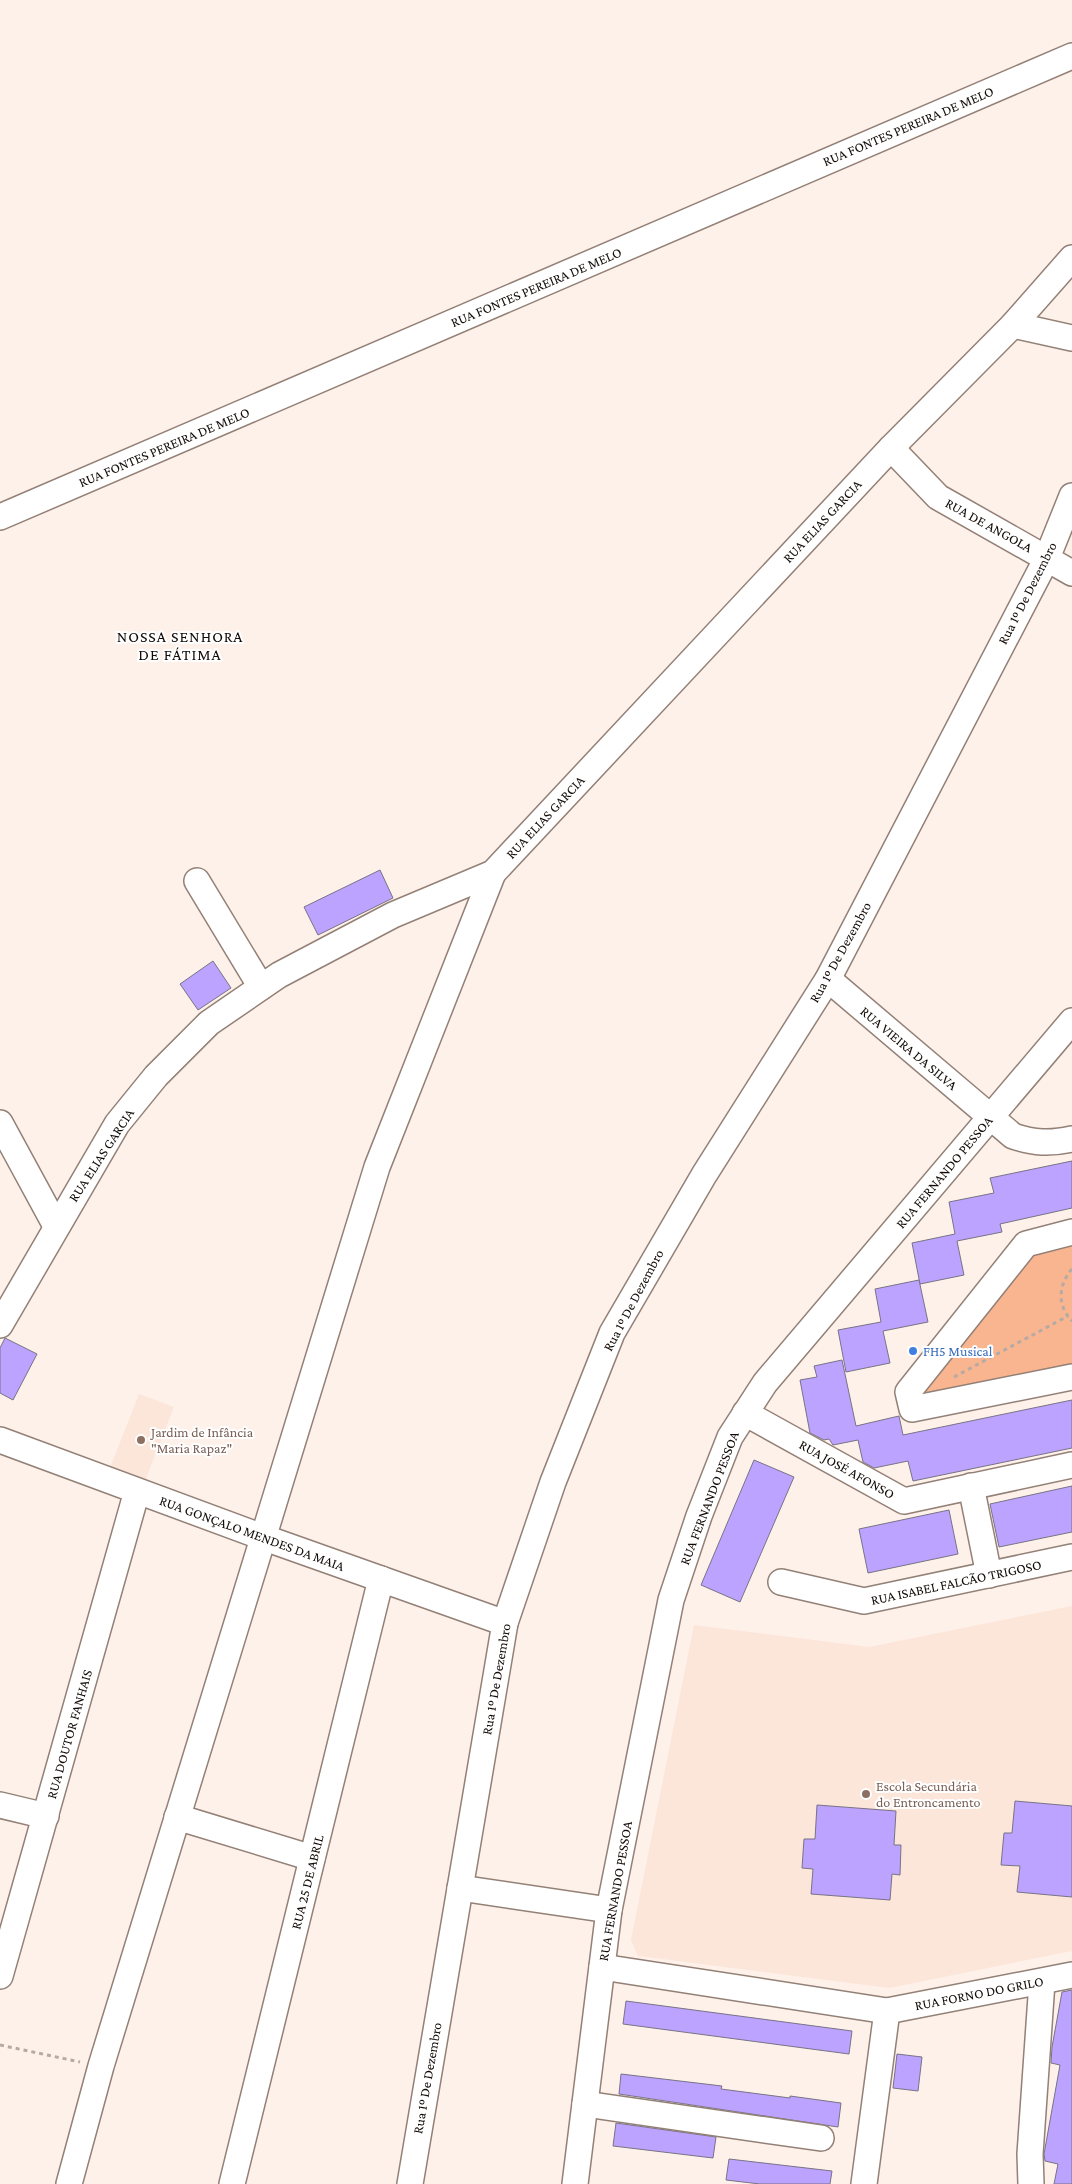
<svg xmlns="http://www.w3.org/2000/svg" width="1072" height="2184" viewBox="0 0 1072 2184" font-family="'Crimson Pro',serif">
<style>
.built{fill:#fce5d9}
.green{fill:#f8b590}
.building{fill:#bca3ff;stroke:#777385}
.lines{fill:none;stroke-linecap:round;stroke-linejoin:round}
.minor-casing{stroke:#938076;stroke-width:28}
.path{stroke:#b5aaa4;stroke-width:3;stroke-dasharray:4 4;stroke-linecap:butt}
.minor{stroke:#fff;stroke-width:25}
.shop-dot{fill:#3f7fe0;stroke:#fff;stroke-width:2}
.education-dot{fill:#8d6e63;stroke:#fff;stroke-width:2}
.labels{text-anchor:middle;stroke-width:4;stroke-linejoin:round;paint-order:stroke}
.street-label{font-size:14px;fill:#120b08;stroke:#fff}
.shop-label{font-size:14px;fill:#366cbe;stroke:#fff;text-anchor:start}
.education-label{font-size:14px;fill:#785e54;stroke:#fff;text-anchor:start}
.quarter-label{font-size:16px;letter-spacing:1px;fill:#120b08;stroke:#fff}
</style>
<rect width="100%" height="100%" fill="#fef1ea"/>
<g class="built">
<path d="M139,1394L174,1407L143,1486L108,1473Z"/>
<path d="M1072,1606V1951L889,1988L638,1956L631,1940L694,1625L869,1647Z"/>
</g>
<path class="green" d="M1072,1236V1372L918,1404L914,1389L1028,1247Z"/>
<g class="building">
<path d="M380,870L393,898L318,935L304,907Z"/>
<path d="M213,961L231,988L198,1010L180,984Z"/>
<path d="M1072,1161V1208L1000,1224L1002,1232L957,1241L964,1275L920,1284L912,1243L955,1234L949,1202L994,1193L990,1178Z"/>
<path d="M919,1280L928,1322L883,1331L890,1363L846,1372L838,1330L881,1322L875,1289Z"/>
<path d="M5,1338L37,1354L13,1400L0,1393V1348Z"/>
<path d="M842,1360L856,1426L899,1416L903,1435L1072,1400V1448L913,1481L908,1461L874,1468L863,1462L858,1440L833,1445L829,1439L824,1440L810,1433L800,1380L817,1377L814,1366Z"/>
<path d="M754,1460L794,1477L740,1602L701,1585Z"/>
<path d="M1072,1486V1532L999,1547L990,1504Z"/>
<path d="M949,1510L958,1554L868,1573L859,1529Z"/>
<path d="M1015,1801L1072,1806V1897L1017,1892L1020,1866L1001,1865L1004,1833H1012Z"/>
<path d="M817,1805L896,1811L894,1845H901L900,1875L892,1874L890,1900L811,1894L813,1869L802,1868L804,1839H815Z"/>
<path d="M1072,1990V2184H1054L1058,2164L1045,2161L1044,2154L1060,2065L1051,2063L1052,2047L1062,1992Z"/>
<path d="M626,2001L852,2031L849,2054L623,2024Z"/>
<path d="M897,2054L922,2057L918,2091L893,2088Z"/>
<path d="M621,2074L722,2086L721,2089L790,2098V2096L841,2103L838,2127L619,2094Z"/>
<path d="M616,2123L716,2137L713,2158L613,2146Z"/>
<path d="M729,2159L832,2171L830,2184H760L726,2180Z"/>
</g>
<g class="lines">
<defs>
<g id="minor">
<path d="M1013,325L1072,338"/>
<path d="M891,448L938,497L1072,573"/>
<path d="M0,517L1072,56"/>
<path d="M197,881L261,987"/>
<path d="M828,979L1013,1136C1034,1143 1050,1144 1072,1139"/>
<path d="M0,1123L56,1226"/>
<path d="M1072,1232L1026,1244L908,1392L912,1409L1072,1377"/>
<path d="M0,1325L117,1124L156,1076L209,1023L279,975L393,915L493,873L891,448L1013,325L1072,258"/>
<path d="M745,1413L904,1501L1072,1465"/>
<path d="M0,1440L265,1538L505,1623"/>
<path d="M971,1486L989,1575"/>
<path d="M781,1582L864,1601L1072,1557"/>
<path d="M0,1805L46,1816"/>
<path d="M177,1817L312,1858"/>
<path d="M460,1888L609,1910"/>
<path d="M602,1967L887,2011L1072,1975"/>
<path d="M0,1976L137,1491"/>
<path d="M585,2104L821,2138"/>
<path d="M69,2184L101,2066L377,1167L493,873"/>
<path d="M232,2184L381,1579"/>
<path d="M410,2184L505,1623L553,1482L612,1333L704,1175L828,979L1047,558L1072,496"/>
<path d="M575,2184L609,1910L671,1600L699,1516L730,1437L765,1383L1072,1021"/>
<path d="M864,2184L887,2011"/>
<path d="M1031,2184L1030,2154L1042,1982"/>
</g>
</defs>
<use href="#minor" class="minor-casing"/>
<g class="path">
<path d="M1072,1269C1058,1285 1057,1306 1072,1321"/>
<path d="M954,1377L1068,1316"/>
<path d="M0,2045L80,2062"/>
</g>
<use href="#minor" class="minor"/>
</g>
<circle class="shop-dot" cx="913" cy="1351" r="5"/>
<g class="education-dot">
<circle cx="141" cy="1440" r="5"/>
<circle cx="866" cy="1794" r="5"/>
</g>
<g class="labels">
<g class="street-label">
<text transform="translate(908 126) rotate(-23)" y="5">RUA FONTES PEREIRA DE MELO</text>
<text transform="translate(536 287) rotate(-23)" y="5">RUA FONTES PEREIRA DE MELO</text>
<text transform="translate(164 447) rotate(-23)" y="5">RUA FONTES PEREIRA DE MELO</text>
<text transform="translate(822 521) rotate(-47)" y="5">RUA ELIAS GARCIA</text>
<text transform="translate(989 525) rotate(29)" y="5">RUA DE ANGOLA</text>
<text transform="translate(1027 593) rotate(-63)" y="5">Rua 1º De Dezembro</text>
<text transform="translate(545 817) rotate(-47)" y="5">RUA ELIAS GARCIA</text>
<text transform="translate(840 952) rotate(-61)" y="5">Rua 1º De Dezembro</text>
<text transform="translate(909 1048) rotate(40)" y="5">RUA VIEIRA DA SILVA</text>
<text transform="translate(101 1155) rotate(-57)" y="5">RUA ELIAS GARCIA</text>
<text transform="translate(944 1172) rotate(-50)" y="5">RUA FERNANDO PESSOA</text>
<text transform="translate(633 1300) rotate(-62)" y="5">Rua 1º De Dezembro</text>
<text transform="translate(847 1469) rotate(29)" y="5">RUA JOSÉ AFONSO</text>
<text transform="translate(709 1498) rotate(-69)" y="5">RUA FERNANDO PESSOA</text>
<text transform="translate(252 1533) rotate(20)" y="5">RUA GONÇALO MENDES DA MAIA</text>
<text transform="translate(956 1582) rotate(-12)" y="5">RUA ISABEL FALCÃO TRIGOSO</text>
<text transform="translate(496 1679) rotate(-80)" y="5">Rua 1º De Dezembro</text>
<text transform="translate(69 1734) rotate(-74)" y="5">RUA DOUTOR FANHAIS</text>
<text transform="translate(307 1882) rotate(-76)" y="5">RUA 25 DE ABRIL</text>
<text transform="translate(615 1891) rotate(-80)" y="5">RUA FERNANDO PESSOA</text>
<text transform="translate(979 1993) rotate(-11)" y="5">RUA FORNO DO GRILO</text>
<text transform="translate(427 2078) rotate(-80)" y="5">Rua 1º De Dezembro</text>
</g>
<g class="shop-label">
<text x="923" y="1356">FH5 Musical</text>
</g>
<g class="education-label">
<text x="151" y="1437">Jardim de Infância<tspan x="151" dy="16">"Maria Rapaz"</tspan></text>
<text x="876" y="1791">Escola Secundária<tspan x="876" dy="16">do Entroncamento</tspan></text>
</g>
<g class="quarter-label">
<text x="180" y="642">NOSSA SENHORA<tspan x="180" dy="18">DE FÁTIMA</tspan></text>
</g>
</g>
</svg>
